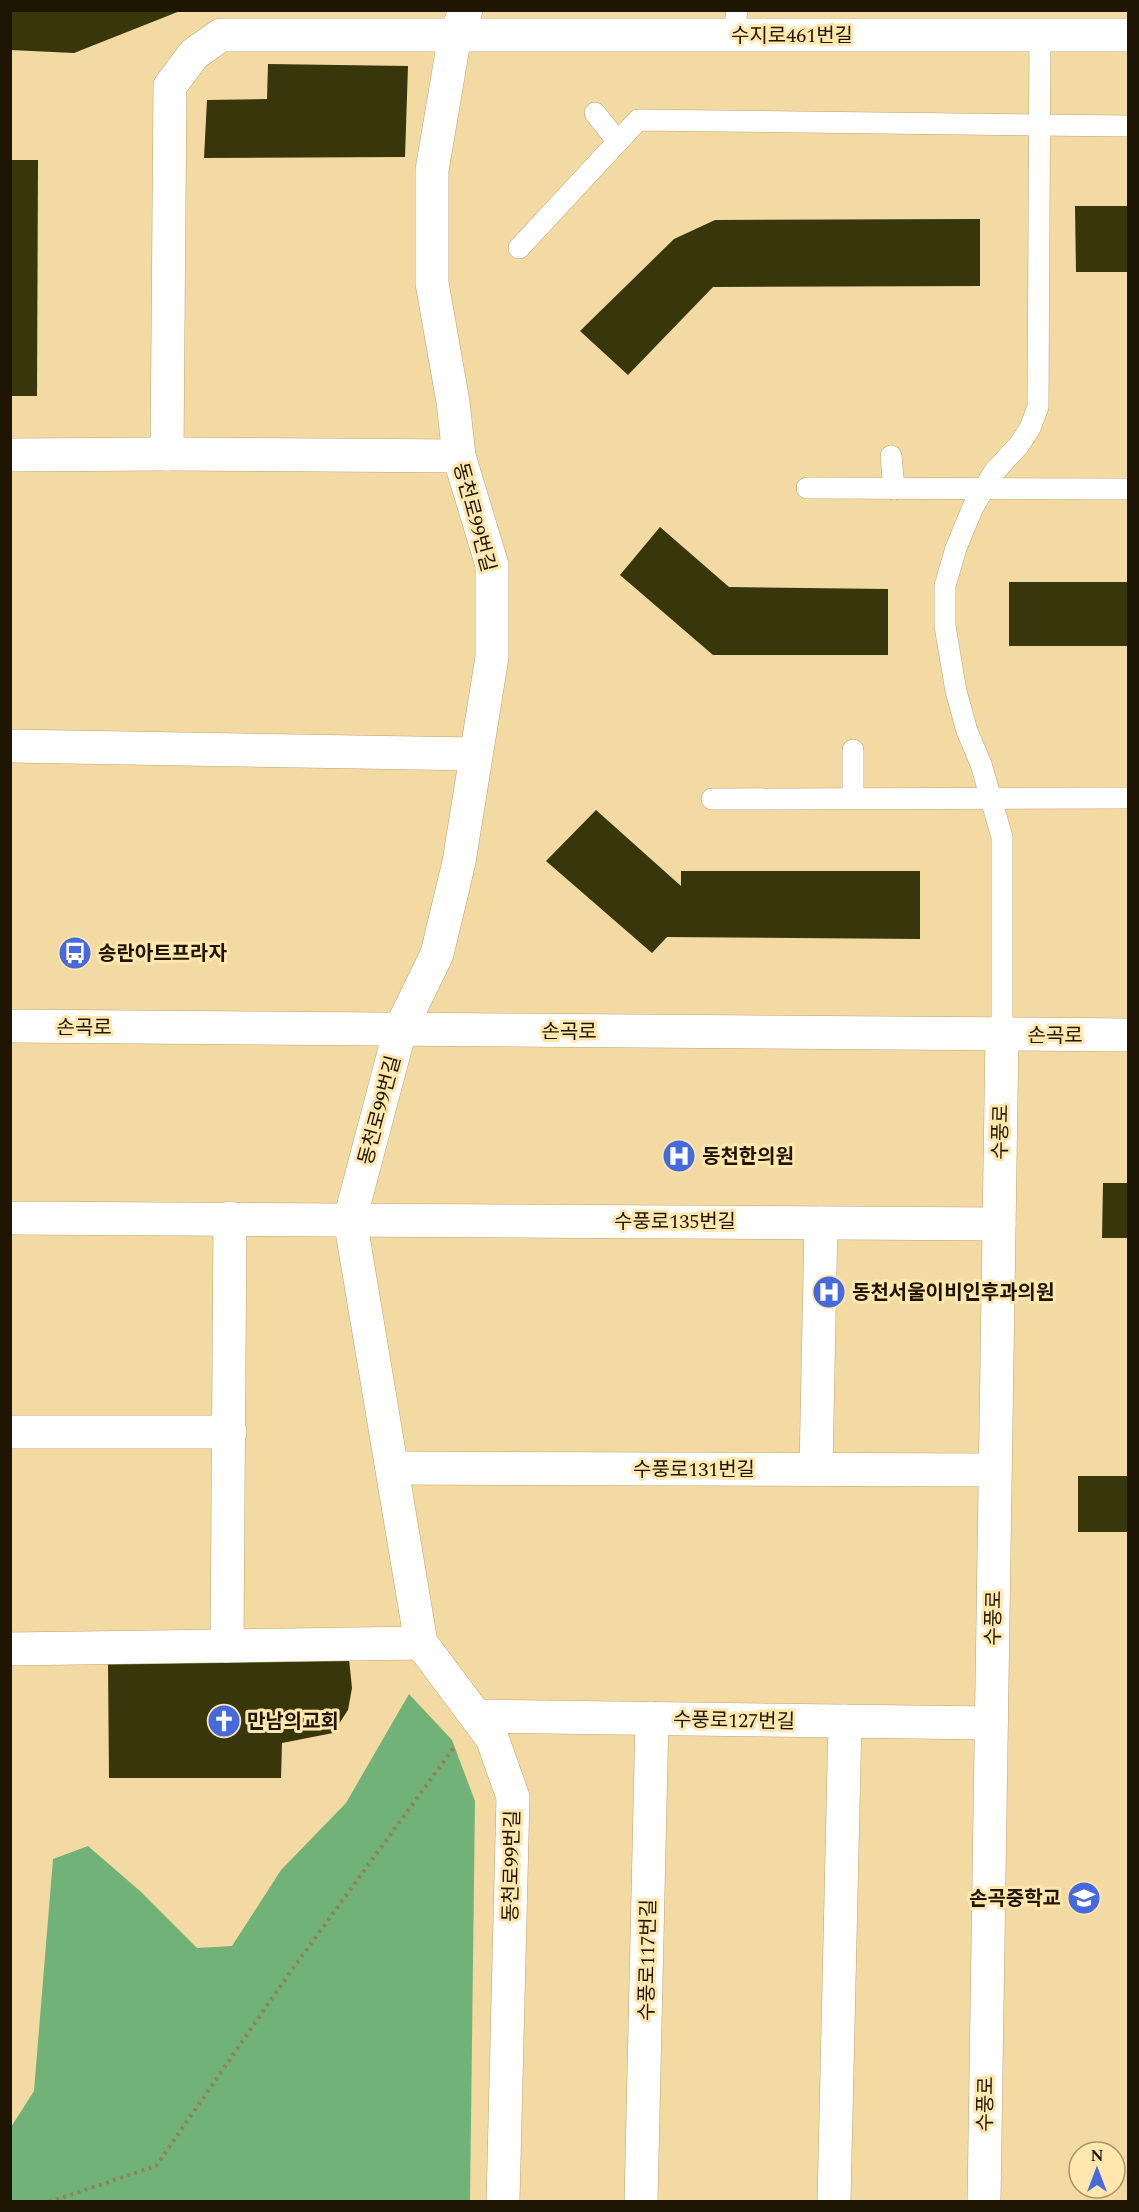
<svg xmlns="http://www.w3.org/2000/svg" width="1139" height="2212" viewBox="0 0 1139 2212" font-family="Spectral,'Noto Sans KR',serif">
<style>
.forest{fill:#71b279}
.building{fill:#38370b}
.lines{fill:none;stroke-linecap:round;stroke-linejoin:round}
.lane-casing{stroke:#bca46e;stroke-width:22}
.street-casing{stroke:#bca46e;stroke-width:34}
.secondary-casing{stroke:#bca46e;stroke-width:34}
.path{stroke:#93815a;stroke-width:4;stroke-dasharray:3 4.5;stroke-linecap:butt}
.lane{stroke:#fff;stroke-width:21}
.street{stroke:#fff;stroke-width:33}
.secondary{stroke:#fff;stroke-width:33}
.labels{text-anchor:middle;stroke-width:6;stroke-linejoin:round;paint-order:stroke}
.street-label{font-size:20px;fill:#1e1502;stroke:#ffe7ae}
.poi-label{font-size:20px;font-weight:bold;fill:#1e1502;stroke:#ffe7ae;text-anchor:start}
</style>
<rect width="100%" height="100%" fill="#f2daa2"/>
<path class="forest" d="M409,1694L452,1740L475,1801L470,2201H11V2127L34,2091L53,1859L88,1846L140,1891L197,1948L232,1946L281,1870L346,1803Z"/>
<g class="building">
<path d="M10,10H180V11L74,53L10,50Z"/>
<path d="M268,64L408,66L405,157L204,158L207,100L267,99Z"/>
<path d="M10,160H38L37,396H10Z"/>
<path d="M1075,206H1128V272H1076Z"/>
<path d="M980,219V286L713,287L628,375L580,331L674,239L715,220Z"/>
<path d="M660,527L729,587L888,589V655H713L620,575Z"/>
<rect x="1009" y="582" width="119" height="64"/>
<path d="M596,810L681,886V871H920V939L667,937L652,953L546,861Z"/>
<path d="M1103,1183H1128V1238H1102Z"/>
<rect x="1078" y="1476" width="50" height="56"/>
<path d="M349,1659L352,1688L348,1710L333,1733L282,1743L281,1778H109L108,1662Z"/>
</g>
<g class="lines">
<defs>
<g id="lane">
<path d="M734,35L737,10"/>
<path d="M595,113L618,142"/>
<path d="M519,248L638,120L1128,126"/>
<path d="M891,456L894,489"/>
<path d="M807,488L1128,489"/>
<path d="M853,750V798"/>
<path d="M712,799L1128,798"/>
<path d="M1002,1035V837L981,764L967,731L956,691L945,626V586L956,548L973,507L994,472L1019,445L1030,428L1038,407L1040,35"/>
</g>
<g id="street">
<path d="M466,10L455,35L432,170V283L453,402L459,456L492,565V657L459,862L437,954L400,1030L350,1219L421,1643L492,1738L513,1797L503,2202"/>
<path d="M167,454L170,86L194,54L221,35H1128"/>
<path d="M10,455L167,454L459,456"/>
<path d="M10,746L475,754"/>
<path d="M10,1218L999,1224"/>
<path d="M10,1432H230"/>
<path d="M392,1468L995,1470"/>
<path d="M816,1469L821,1223"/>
<path d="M227,1646L230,1218"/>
<path d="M10,1649L421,1643"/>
<path d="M477,1716L991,1723"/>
<path d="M641,2202L652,1718"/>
<path d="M834,2202L845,1721"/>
</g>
<g id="secondary">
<path d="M10,1026L1128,1035"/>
<path d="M984,2202L1002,1035"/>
</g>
</defs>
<use href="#lane" class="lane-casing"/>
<use href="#street" class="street-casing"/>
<use href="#secondary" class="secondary-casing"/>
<path class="path" d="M49,2202L156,2166L291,1971L455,1746"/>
<use href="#lane" class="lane"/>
<use href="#street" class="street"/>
<use href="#secondary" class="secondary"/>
</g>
<defs>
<symbol id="bus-disc" viewBox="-11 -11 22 22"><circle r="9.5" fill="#466add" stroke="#ffe7ae"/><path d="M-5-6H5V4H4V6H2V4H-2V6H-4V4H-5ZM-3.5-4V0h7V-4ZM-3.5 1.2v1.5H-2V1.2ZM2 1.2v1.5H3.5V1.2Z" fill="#fff"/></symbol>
<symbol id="hospital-disc" viewBox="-11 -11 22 22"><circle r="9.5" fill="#466add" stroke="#ffe7ae"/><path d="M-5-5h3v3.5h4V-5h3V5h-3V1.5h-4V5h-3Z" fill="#fff"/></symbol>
<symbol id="church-disc" viewBox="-11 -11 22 22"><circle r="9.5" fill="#466add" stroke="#ffe7ae"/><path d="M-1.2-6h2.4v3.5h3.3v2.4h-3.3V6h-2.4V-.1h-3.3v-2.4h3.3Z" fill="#fff"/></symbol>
<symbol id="school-disc" viewBox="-11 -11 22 22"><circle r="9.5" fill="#466add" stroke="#ffe7ae"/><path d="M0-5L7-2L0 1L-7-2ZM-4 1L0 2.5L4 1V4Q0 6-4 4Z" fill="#fff"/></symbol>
</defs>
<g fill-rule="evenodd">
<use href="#bus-disc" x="56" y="934" width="38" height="38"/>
<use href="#hospital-disc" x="660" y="1137" width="38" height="38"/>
<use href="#hospital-disc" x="810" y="1273" width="38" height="38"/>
<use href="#church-disc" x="205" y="1702" width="38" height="38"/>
<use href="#school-disc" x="1065" y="1879" width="38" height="38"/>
</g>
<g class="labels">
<g class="street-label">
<text x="792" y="42">수지로461번길</text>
<text transform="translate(475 517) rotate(75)" y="7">동천로99번길</text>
<text x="84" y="1034">손곡로</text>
<text x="569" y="1038">손곡로</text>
<text x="1055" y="1042">손곡로</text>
<text transform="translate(379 1110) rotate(-75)" y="7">동천로99번길</text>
<text transform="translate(1000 1132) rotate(-89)" y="7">수풍로</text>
<text x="675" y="1228">수풍로135번길</text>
<text x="694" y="1476">수풍로131번길</text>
<text transform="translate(993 1618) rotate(-89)" y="7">수풍로</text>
<text transform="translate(734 1720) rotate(1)" y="7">수풍로127번길</text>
<text transform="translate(511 1866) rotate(-89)" y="7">동천로99번길</text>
<text transform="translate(647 1960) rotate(-89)" y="7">수풍로117번길</text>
<text transform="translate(985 2104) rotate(-89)" y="7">수풍로</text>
</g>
<g class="poi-label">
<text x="98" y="960">송란아트프라자</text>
<text x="702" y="1163">동천한의원</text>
<text x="852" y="1299">동천서울이비인후과의원</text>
<text x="247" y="1728">만남의교회</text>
<text x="1061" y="1905" text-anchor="end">손곡중학교</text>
</g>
</g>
<rect width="1139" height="2212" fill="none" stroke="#1e1502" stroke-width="24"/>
<g transform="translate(1097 2170)"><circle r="28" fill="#ffe7ae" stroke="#a59369" stroke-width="1.5"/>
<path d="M0-4.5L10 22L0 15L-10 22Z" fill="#466add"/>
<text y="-9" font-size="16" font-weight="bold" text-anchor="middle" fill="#1e1502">N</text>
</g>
</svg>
